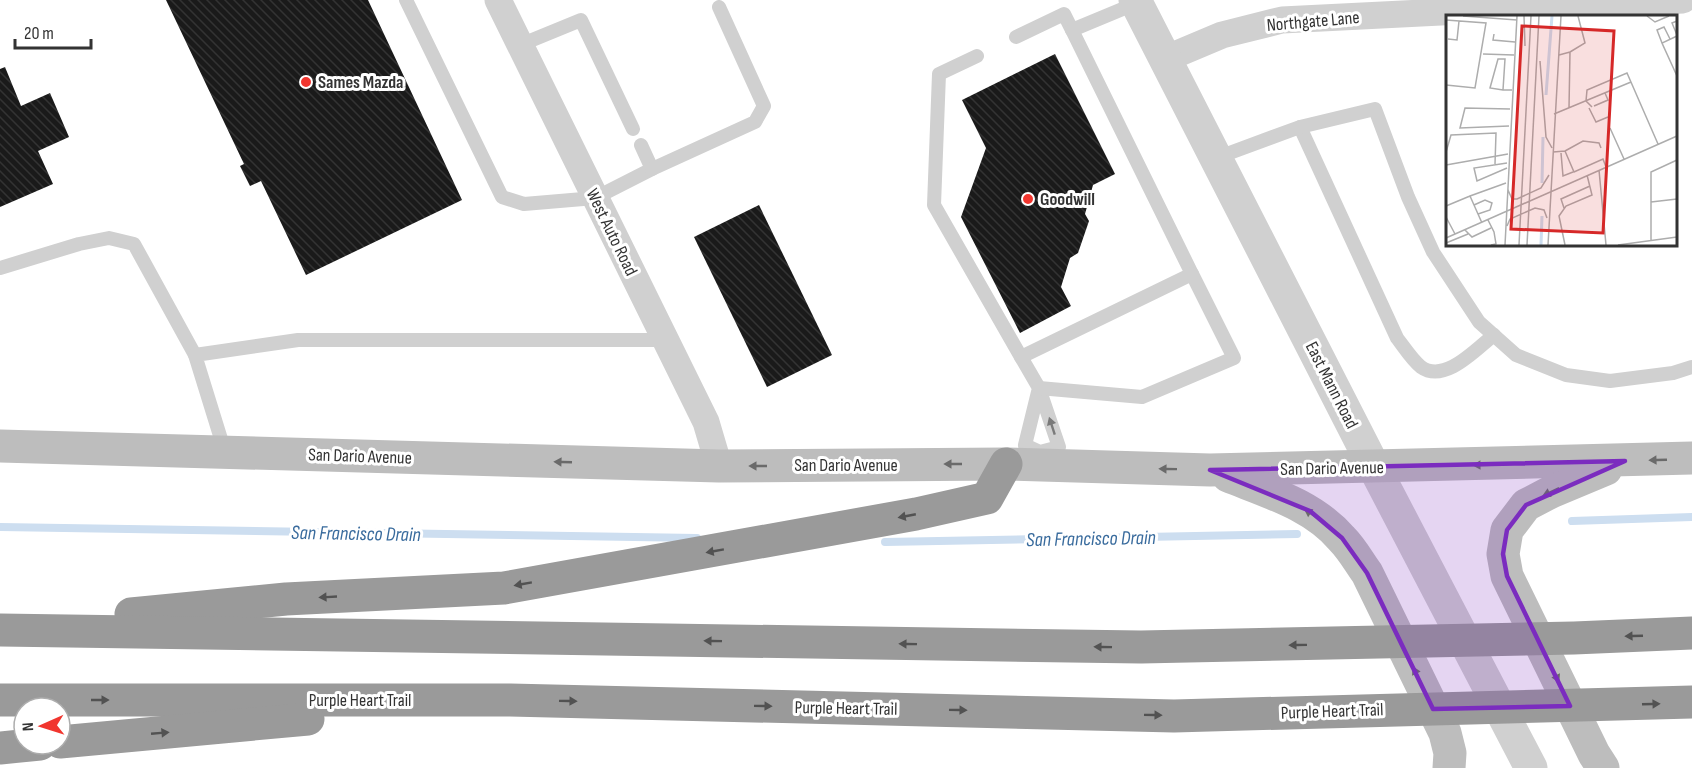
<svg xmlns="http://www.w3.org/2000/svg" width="1692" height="768" viewBox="0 0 1692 768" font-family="'Sofia Sans Condensed',sans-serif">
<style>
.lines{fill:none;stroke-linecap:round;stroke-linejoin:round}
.stream{stroke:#cddef0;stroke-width:8}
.building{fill:url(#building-back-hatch)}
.service{stroke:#d0d0d0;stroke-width:14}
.minor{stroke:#d0d0d0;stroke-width:27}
.tertiary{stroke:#d0d0d0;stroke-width:33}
.secondary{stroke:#bdbdbd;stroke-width:33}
.motorway{stroke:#9a9a9a;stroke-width:33}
.oneway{fill:#7a7a7a}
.oneway2{fill:#6a6a6a}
.oneway3{fill:#525252}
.marked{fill:#7b2cbf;fill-opacity:0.2;stroke:#7b2cbf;stroke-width:4.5;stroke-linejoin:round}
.poi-dot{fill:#f1352e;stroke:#fff;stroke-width:2}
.labels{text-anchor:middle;stroke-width:6;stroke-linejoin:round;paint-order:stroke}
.street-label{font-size:18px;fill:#333;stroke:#fff}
.poi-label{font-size:18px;font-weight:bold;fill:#333;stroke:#fff;text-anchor:start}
.water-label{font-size:20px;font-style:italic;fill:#396b9d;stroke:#fff}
.inset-river{fill:none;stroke:#cddef0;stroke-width:3}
.inset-road{fill:none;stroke:#adadad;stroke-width:1.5}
.view{fill:#d62828;fill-opacity:0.15;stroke:#d62828;stroke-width:3}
.inset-edge{fill:none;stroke:#333;stroke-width:3}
</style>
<defs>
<pattern id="building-back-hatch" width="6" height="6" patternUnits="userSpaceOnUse" patternTransform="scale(1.5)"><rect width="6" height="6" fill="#1a1a1a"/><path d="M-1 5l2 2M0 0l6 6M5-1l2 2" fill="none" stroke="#333"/></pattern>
</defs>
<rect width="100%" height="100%" fill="#fff"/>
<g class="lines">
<g class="stream">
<path d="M1572,521L1692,517"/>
<path d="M0,527L697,538"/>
<path d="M885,542L1297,534"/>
</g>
</g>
<g class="building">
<path d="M166,0H368L462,200L306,275L261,181L250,186L240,166L244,164Z"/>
<path d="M1055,54L1115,174L1093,185L1085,214L1089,221L1078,253L1070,258L1061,287L1071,306L1020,333L961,217L986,148L962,100Z"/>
<path d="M5,67L21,106L50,93L69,137L38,151L53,184L0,207V69Z"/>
<path d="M759,205L832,355L767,387L694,237Z"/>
</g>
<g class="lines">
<g class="service">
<path d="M406,0L502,197L524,204L595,198L652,169L641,145"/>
<path d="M1016,37L1064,14L1072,30"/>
<path d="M520,45L581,20L633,129"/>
<path d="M977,56L939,74L934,205L1021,357"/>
<path d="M1300,127L1397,338C1404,347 1412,360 1421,367C1445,384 1476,349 1494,335"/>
<path d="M1216,158L1300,127L1375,109L1408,197L1433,252L1479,322L1516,355L1566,375L1610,381L1673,373L1692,367"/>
<path d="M652,169L755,122L764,106L719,7"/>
<path d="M0,268L79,244L109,238L134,244L195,355"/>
<path d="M1039,388L1025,445L1040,452L1059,447L1039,388L1021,357L1192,274L1072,30L1137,3"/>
<path d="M1039,388L1142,397L1234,358L1192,274"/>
<path d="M225,452L195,355L298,340H665"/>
</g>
<g class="minor">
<path d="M498,0L706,422L719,466"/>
<path d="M1165,59L1222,35L1282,20L1683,0"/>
</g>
<path class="tertiary" d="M1135,0L1374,467L1531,768"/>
<g class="secondary">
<path d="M0,446L719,466L1006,464L1210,470L1692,458"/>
<path d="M1228,476C1268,492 1313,505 1342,539C1352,549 1359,562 1367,573L1445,733L1450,753L1449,768"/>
<path d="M1603,768L1594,754L1507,576L1503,554L1507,530L1526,505L1551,492L1606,469"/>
</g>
<g class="motorway">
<path d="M131,614L286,599L504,588L916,514L987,498L1006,464"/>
<path d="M0,630L1141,647L1574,638L1692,633"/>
<path d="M0,700H510L1174,716L1692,702"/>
<path d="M60,742L308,719"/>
<path d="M0,748L40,744"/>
</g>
</g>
<defs><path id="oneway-solid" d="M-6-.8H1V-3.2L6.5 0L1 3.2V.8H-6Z" transform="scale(1.5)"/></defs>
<use class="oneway" href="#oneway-solid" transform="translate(1052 426) rotate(-108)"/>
<g class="oneway2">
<use href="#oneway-solid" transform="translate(1658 460) rotate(178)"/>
<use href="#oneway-solid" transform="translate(563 462) rotate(-178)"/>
<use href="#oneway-solid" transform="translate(953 464) rotate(180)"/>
<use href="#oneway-solid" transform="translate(1482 465) rotate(179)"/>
<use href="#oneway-solid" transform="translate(758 466) rotate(180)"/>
<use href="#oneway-solid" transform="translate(1168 469) rotate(-179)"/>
<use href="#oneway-solid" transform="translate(1551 492) rotate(155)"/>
<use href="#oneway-solid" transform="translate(1312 514) rotate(-147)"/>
<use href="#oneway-solid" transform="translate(1555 674) rotate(64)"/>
<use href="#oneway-solid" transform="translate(1417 675) rotate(-116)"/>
</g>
<g class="oneway3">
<use href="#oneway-solid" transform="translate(907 516) rotate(169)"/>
<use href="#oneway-solid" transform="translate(715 551) rotate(170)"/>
<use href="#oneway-solid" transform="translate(523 584) rotate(170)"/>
<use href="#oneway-solid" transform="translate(328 597) rotate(177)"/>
<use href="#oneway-solid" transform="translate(1634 636) rotate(178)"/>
<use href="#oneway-solid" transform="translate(713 641) rotate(-179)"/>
<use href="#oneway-solid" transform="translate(908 644) rotate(-179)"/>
<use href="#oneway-solid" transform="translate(1298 645) rotate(179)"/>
<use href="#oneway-solid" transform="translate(1103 647) rotate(-179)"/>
<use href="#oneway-solid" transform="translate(100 700)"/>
<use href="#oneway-solid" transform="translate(568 701) rotate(1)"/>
<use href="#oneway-solid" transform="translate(1651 704) rotate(-2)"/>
<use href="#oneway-solid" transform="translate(763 706) rotate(1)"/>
<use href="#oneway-solid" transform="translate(958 710) rotate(1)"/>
<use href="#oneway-solid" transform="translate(1153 715) rotate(1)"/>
<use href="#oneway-solid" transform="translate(160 733) rotate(-5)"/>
</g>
<path class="marked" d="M1625,461L1526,505L1507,530L1503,554L1507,576L1570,706L1433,709L1367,573L1342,538L1310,511L1210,470Z"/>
<g class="poi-dot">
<circle cx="306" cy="82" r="6"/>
<circle cx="1028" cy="199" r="6"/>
</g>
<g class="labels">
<g class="street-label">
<text transform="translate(1313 21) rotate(-5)" y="6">Northgate Lane</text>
<text transform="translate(612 232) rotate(64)" y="6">West Auto Road</text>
<text transform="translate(1332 385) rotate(63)" y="6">East Mann Road</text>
<text transform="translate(360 456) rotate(2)" y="6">San Dario Avenue</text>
<text x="846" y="471">San Dario Avenue</text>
<text transform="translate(1332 468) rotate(-1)" y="6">San Dario Avenue</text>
<text x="360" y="706">Purple Heart Trail</text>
<text transform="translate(846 708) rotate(1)" y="6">Purple Heart Trail</text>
<text transform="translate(1332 711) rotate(-2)" y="6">Purple Heart Trail</text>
</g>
<g class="poi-label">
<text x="318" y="88">Sames Mazda</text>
<text x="1040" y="205">Goodwill</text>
</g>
<g class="water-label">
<text transform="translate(356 533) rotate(1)" y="7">San Francisco Drain</text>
<text transform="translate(1091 538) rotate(-1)" y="7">San Francisco Drain</text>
</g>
</g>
<g transform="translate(1446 15)">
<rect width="231" height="231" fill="#fff"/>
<path class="inset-river" d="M100,80L106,1M96,168L97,122M95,230L96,201"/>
<path class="inset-road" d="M17,1L71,5M78,1L79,31M201,1L209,7L223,1M0,5L40,8L29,73L0,70M231,6L226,8L231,20M48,19L47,25L69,27M231,21L216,28L231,61M2,24L11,25L13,6M216,28L211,15L218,12L224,24M124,37L139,28L132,1M37,39L68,40M113,40L124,37L123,93M94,46L100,122L106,133M57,75L44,73L52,44H59L57,75H66M148,91L162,85L159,78M146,92L140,86L141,75L181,58L212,129M143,93L150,107L162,102M108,99L185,67M63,111L14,113L19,93L64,94M164,113L178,144M119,136L137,126L153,128L155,133M0,137L5,120L50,118L49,149M107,137L119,136L128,157L157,144L160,152M115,138L117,161L127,157M0,150L62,139M61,153L31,166L28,153L61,148M153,155L160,230M62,175L66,184H71L95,173L103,160M205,187L231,184M28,190L39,185L46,188L44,195L32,199M0,191L24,181M118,193L115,184L144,171M0,202L9,219M42,205L48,217L50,229L45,230M36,208L24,181L60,168M61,211L64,204L89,193L98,195L101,203M19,215L26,222L45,213M0,223L231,121M205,225V157L231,145M0,228L22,219M59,230L71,1M73,230L85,1M81,230L93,1M102,230L115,1M119,230L113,201L120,191L146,180L141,160M172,230L231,222"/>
<path class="view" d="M76,11L168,16L157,218L65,214Z"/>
<rect width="231" height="231" class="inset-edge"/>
</g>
<g transform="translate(42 726) rotate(267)"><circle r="28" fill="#ffffff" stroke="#adadad" stroke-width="1.5"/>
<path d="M0-4.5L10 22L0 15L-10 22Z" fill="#f1352e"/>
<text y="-9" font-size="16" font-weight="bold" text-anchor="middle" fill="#333333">N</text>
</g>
<path d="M15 39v9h76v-9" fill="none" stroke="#333333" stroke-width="3"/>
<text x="24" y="39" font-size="18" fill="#333333" stroke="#ffffff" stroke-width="4.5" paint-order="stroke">20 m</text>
</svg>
